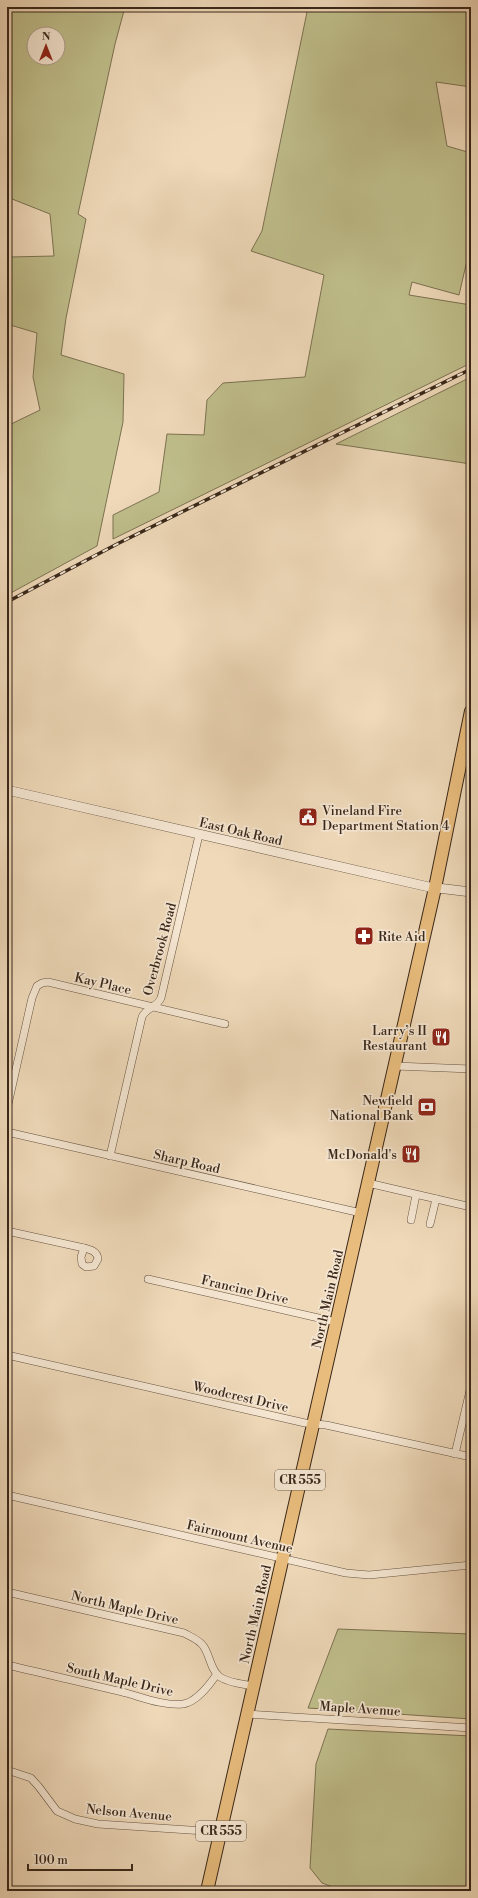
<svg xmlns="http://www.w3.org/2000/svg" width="478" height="1898" viewBox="0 0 478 1898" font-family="'Libre Bodoni',serif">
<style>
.green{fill:#bfbe8b;stroke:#7c7252;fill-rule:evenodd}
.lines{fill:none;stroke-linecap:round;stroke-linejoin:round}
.minor-casing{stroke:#665442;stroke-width:8}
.tertiary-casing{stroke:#665442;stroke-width:10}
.primary-casing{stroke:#39271a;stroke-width:14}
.minor{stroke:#f5e6d2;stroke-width:7}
.tertiary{stroke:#f5e6d2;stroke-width:9}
.primary{stroke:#e8bc7c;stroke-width:12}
.rail-casing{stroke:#39271a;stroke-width:3.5}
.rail{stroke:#f5e6d2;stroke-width:2;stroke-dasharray:6;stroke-linecap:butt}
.labels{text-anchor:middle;stroke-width:3.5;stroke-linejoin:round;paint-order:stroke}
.shield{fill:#f5e6d2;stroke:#716051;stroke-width:1}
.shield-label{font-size:12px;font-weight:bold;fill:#39271a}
.poi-label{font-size:13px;fill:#39271a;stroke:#f5e6d2;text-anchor:end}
.street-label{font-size:13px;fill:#39271a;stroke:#f5e6d2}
</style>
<rect width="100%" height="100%" fill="#efd9b9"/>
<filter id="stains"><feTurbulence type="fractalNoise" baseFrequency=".005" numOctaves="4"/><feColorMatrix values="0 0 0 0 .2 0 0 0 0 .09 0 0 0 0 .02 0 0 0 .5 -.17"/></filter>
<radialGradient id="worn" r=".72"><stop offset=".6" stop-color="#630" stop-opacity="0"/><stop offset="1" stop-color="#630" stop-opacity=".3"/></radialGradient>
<g class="green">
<path d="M7,7H125L115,44L78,214L86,219L66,318L61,355L124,374L123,422L97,546L7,595V426L40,410L33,377L37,333L7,324V265L10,257L54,256L50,214L7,197ZM34,34H58V58H34Z"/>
<path d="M308,7H471V87L436,82L447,146L471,153V243L459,295L412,282L409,295L471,305V363L113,539V515L159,492L167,434L204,435L207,400L223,383L305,377L324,275L251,251L262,231Z"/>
<path d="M471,377V464L336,444Z"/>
<path d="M338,1629L471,1634V1719L308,1708Z"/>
<path d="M328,1729L471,1736V1891H341V1890L322,1883L310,1868L316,1764Z"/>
</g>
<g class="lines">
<defs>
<g id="minor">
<path d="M395,1066L471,1069"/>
<path d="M7,1109L32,998L37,986L42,983L48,982L225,1024"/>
<path d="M7,1132L361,1213"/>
<path d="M110,1156L142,1017C146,1008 157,1007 161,998L199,835"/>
<path d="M368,1183L471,1207"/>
<path d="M411,1220L416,1195"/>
<path d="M430,1224L436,1199"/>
<path d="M7,1231L84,1248"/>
<path d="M84,1248C91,1250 97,1251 98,1259L94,1266L86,1267L82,1264L81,1257Z"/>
<path d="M148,1279L336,1322"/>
<path d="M7,1355L305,1423L326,1425L471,1457"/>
<path d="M455,1454L471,1386"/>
<path d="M7,1495L346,1573L369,1575L471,1565"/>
<path d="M7,1592L184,1633C191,1637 200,1640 204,1647C210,1656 211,1671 220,1677C229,1683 243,1684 253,1686"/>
<path d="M7,1665C47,1674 87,1684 126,1693C144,1698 165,1706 183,1704C197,1702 210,1684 217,1674"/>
<path d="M247,1714L471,1728"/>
<path d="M7,1770L31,1778L39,1787L57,1811L75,1819L98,1824L220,1832"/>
</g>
<path id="tertiary" d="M7,790L429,887L471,892"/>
<path id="primary" d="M207,1891L435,888L471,711"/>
</defs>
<use href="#minor" class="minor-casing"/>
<use href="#tertiary" class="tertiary-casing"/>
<use href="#primary" class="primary-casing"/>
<use href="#minor" class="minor"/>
<use href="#tertiary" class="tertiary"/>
<use href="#primary" class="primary"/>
<defs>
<path id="rail" d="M7,602L119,543L471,369"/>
</defs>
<use href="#rail" class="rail-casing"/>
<use href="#rail" class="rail"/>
</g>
<defs>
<symbol id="civic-square" viewBox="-11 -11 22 22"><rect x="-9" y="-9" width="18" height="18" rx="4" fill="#8f2418" stroke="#f5e6d2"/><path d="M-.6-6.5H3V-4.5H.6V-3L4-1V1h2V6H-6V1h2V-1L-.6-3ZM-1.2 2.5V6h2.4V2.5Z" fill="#fff"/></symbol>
<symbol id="pharmacy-square" viewBox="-11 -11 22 22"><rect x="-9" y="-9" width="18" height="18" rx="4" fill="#8f2418" stroke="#f5e6d2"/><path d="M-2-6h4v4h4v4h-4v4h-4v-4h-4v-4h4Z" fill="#fff"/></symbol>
<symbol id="restaurant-square" viewBox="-11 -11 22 22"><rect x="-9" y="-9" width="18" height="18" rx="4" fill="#8f2418" stroke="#f5e6d2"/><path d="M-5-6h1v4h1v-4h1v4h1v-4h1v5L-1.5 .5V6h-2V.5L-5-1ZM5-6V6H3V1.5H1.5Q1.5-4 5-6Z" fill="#fff"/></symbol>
<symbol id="bank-square" viewBox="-11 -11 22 22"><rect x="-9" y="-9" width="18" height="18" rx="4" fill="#8f2418" stroke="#f5e6d2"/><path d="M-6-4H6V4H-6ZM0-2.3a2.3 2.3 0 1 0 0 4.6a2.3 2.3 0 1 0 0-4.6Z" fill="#fff"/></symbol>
</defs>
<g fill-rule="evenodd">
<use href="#civic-square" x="297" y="806" width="22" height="22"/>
<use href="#pharmacy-square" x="353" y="925" width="22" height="22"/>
<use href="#restaurant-square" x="430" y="1026" width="22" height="22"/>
<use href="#bank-square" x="416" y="1096" width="22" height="22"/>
<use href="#restaurant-square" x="400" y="1143" width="22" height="22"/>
</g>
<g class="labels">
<g class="shield">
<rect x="275" y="1470" width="50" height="20" rx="3"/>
<rect x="196" y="1821" width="50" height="20" rx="3"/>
</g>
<g class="shield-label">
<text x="300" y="1484">CR 555</text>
<text x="221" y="1835">CR 555</text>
</g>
<g class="poi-label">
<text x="322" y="815" text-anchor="start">Vineland Fire<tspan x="322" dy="15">Department Station 4</tspan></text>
<text x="378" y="941" text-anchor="start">Rite Aid</text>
<text x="427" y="1035">Larry’s II<tspan x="427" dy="15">Restaurant</tspan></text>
<text x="413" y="1105">Newfield<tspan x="413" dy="15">National Bank</tspan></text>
<text x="397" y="1159">McDonald's</text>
</g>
<g class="street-label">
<text transform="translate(241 831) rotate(13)" y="5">East Oak Road</text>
<text transform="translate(159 949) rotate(-75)" y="5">Overbrook Road</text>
<text transform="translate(103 983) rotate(13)" y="5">Kay Place</text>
<text transform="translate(187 1161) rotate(13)" y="5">Sharp Road</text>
<text transform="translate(245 1289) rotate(13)" y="5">Francine Drive</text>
<text transform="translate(327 1299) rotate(-77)" y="5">North Main Road</text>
<text transform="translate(241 1396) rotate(13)" y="5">Woodcrest Drive</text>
<text transform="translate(240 1536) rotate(13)" y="5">Fairmount Avenue</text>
<text transform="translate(125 1607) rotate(13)" y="5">North Maple Drive</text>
<text transform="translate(255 1614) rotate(-77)" y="5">North Main Road</text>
<text transform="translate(120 1679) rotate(13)" y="5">South Maple Drive</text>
<text transform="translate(360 1708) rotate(4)" y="5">Maple Avenue</text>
<text transform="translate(129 1812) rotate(5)" y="5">Nelson Avenue</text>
</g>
</g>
<rect width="478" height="1898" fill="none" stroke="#efd9b9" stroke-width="24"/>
<rect x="8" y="8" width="462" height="1882" fill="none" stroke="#39271a" stroke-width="2"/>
<rect x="12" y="12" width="454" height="1874" fill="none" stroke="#39271a"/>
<g transform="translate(46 46)"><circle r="19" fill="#f5e6d2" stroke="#aa9a88"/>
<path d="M0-3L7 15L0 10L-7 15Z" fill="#8f2418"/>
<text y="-6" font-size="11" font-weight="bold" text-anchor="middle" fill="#39271a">N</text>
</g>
<path d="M28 1864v6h104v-6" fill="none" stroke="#39271a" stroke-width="2"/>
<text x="34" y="1864" font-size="12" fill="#39271a" stroke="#f5e6d2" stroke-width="3" paint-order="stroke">100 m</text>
<rect width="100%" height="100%" filter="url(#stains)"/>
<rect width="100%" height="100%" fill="url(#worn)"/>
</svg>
